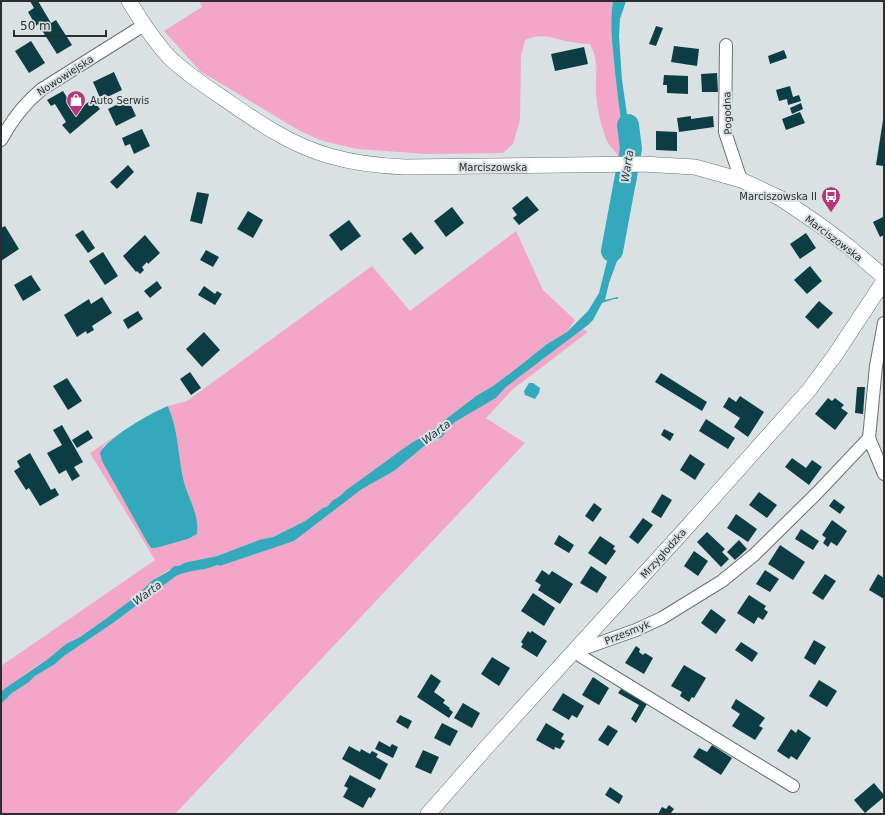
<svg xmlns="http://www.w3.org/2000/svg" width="885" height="815" viewBox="0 0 885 815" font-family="'DejaVu Sans',sans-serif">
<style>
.green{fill:#f4a6c8}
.water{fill:#35a9bc}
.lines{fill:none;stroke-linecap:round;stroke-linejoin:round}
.river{stroke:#35a9bc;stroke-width:22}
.building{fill:#0c3d45}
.minor-casing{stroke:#6b7172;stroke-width:14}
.tertiary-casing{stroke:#6b7172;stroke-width:16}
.minor{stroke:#fff;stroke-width:12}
.tertiary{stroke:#fff;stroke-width:15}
.labels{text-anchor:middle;stroke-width:4;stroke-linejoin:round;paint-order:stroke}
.street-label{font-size:10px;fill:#2b2e2f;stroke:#dae1e3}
.poi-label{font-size:10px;fill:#2b2e2f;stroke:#dae1e3;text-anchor:start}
.water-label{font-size:11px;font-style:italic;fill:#243d42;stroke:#dae1e3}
</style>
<rect width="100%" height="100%" fill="#dae1e3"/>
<g class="green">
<path d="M199,1H613C609,25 613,48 615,72C618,99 621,125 626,151V155L620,158C616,152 610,147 607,141C601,126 597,108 596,93C595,73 600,64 590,44C584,44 578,43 571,42C553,39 544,32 525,40L521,56L520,120L513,144L503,153L427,154L357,149L323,141L300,131L200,71L164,31L202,7Z"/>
<path d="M516,231L543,290L575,320L567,332L547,344L517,368L493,386L476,396L424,436L411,443L345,491C340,498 333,498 328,506L323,508L305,521L273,537L254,542L217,556L184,563L179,566L172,568L153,580L135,597L116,612L80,637L66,644L48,659L29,671L1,692V666L155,560L90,453L128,428L103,446L102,461L147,542L151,548H156L188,539L197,534C200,515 187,497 183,478C178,454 178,429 168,406L187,401L372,266L410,311Z"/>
<path d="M583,329L588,332L512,390L486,418L525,443L175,814H1V704L12,693L29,682L35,676L55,664L64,656L113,623L176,576C185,572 195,570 205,569C209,568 214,566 218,565L220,566L294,541L362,489L394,471L428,443L438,440L455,422L496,398L506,387Z"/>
</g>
<g class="water">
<path d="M613,1H626L620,19L619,36L622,80L633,155H626V151C621,125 618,99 615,72C613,48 609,24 613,1Z"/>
<path d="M618,178H637L629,211L614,208L617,191Z"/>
<path d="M612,220L627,224L620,253L609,283L605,300L618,297V299H614L602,303L593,320L588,325L506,387L496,398L455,422L447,430L442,437L428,443L394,471L362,489L294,541L220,566L218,565C214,566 209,568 205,569C195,570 185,572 176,576L113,623L64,656L55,664L35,676L29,682L12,693L1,704V692L7,687L48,659L66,644L80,637L107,618L135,597L153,580L169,571L174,566H179L184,563L188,562L217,556L259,540L273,537L305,521L323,508L328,506C333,498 340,498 345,491L411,443L424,436L476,396L493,386L517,368L547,344L567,332L588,311L599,293L614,233Z"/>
<path d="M529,383H533L540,388L539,393L535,399L525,395L524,391Z"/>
<path d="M168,406C178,429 178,454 183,478C187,497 200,514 197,534L188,539L156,548H151L147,542L102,461L100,453C107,438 152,412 168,406Z"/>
</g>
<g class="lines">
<path class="river" d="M612,251L631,149L628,125"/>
</g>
<g class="building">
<path d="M30,1H38L51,23L56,20L72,45L57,54L38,24L36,26L28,12L34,8Z"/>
<path d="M656,26L663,28L656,46L649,44Z"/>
<path d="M31,41L45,63L29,73L15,51Z"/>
<path d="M674,46L699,49L697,66L671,62Z"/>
<path d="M584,47L588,64L555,71L551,54Z"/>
<path d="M784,50L787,58L770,64L768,56Z"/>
<path d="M114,72L122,90L101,100L93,82Z"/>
<path d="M717,73L718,92H702L701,74Z"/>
<path d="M664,75L688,76V94L667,93V85H663Z"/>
<path d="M790,86L793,97L799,95L801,101L788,105L787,99L779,101L776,90Z"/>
<path d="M63,91L76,112L92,99L100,109L70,134L62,125L66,122L55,104L51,106L47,100Z"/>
<path d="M128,99L136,116L116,126L108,109Z"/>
<path d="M801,103L803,109L792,114L790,108Z"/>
<path d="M800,112L805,123L786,130L782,119Z"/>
<path d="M691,116V119L713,116L714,127L679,132L677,118Z"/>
<path d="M883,120H884V166L876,165Z"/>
<path d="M142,129L150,146L134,154L130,144L125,146L122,138Z"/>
<path d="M656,131L677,132V151L656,150Z"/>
<path d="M128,165L134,172L117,189L110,182Z"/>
<path d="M197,192L209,194L202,224L190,221Z"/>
<path d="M527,196L539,210L519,225L513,218L517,215L512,208Z"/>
<path d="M452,207L464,223L446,237L434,221Z"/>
<path d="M248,211L263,220L253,238L237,229Z"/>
<path d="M883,217L884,235L880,237L873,222Z"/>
<path d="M349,220L361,236L341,251L329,235Z"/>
<path d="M5,226L19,249L1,261V228Z"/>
<path d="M83,230L95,248L88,253L75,235Z"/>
<path d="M411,232L424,248L415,255L402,239Z"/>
<path d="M806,233L816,248L800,259L790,244Z"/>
<path d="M145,235L160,253L148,264L147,262L142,267L144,270L140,274L137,271L136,272L123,256Z"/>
<path d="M206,250L219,257L213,267L200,260Z"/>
<path d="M103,252L118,276L105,285L89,261Z"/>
<path d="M810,266L822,281L807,294L794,280Z"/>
<path d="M31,275L41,290L23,301L14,285Z"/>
<path d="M157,281L162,288L150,298L144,291Z"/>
<path d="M204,286L215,294L217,291L222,294L215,305L198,295Z"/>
<path d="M102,297L112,313L92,326L94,330L87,334L86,331L77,337L64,315L89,299L91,304Z"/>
<path d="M819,301L833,313L818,329L805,317Z"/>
<path d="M138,311L143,319L128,329L123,320Z"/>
<path d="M204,332L220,350L202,367L186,349Z"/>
<path d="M190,372L201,388L191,395L180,379Z"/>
<path d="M661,373L707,402L702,411L655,382Z"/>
<path d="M67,378L82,401L68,410L53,386Z"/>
<path d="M857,387H865L863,414L855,413Z"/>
<path d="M740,396L764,412L748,437L734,427L740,418L723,407L729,397L736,402Z"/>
<path d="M828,398L832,401L835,398L844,405L841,408L848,413L835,430L815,414Z"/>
<path d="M706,419L735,438L728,449L699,431Z"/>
<path d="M62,425L83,462L74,467L80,476L72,481L66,470L59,474L47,453L62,445L53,430Z"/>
<path d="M664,429L674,434L670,441L661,435Z"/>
<path d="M88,430L93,438L77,448L72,440Z"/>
<path d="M30,453L51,490L55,488L59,495L40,506L29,488L26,490L14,471L20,467L17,461Z"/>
<path d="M690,454L705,464L695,480L680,470Z"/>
<path d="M792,458L806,468L812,460L822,467L809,485L785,467Z"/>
<path d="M759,492L777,505L767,518L749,505Z"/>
<path d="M662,494L672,500L661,518L651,512Z"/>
<path d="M834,499L845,507L840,514L829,506Z"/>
<path d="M594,503L602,509L593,522L585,516Z"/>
<path d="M736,514L757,529L748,542L727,528Z"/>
<path d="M643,518L653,525L638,544L629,537Z"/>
<path d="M832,520L847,531L837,546L831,542L828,547L823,543L826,538L822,535Z"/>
<path d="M801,529L819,541L813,550L795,539Z"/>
<path d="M707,532L725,549L722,552L729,559L721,567L697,542Z"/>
<path d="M559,535L574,545L569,553L554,544Z"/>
<path d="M600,536L615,546L613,549L616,551L606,565L588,553Z"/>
<path d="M739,540L747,549L735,560L727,552Z"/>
<path d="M780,545L805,562L793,580L768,564Z"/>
<path d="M694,551L708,561L698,576L684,566Z"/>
<path d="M591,566L607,577L597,593L580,583Z"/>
<path d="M542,570L549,575L552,571L573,584L560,604L538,590L541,585L535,581Z"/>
<path d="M765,570L779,579L770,592L756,584Z"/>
<path d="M825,574L836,581L823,600L812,593Z"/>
<path d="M878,574L884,578V599L869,590Z"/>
<path d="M533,593L555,608L544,626L521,611Z"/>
<path d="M749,595L766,606L764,609L768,612L763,620L758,617L754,624L737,613Z"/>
<path d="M711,609L726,620L716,634L701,623Z"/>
<path d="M528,631L530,633L532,631L547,641L537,657L521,647L523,644L521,642Z"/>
<path d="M814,640L826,647L815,665L804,658Z"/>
<path d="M741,642L758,653L752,662L735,650Z"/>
<path d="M636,646L640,649L639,652L643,655L645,653L653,658L644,674L625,663Z"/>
<path d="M492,657L510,668L499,686L481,674Z"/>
<path d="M684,665L706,678L694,698L692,697L689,702L680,696L682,692L671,686Z"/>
<path d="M431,674L441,681L434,692L445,700L443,703L450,708L449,709L453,712L449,718L417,697Z"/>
<path d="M593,677L609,688L599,705L582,695Z"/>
<path d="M819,680L837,691L827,707L809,696Z"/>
<path d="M621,689L647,704L636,723L631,719L639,705L618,693Z"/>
<path d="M563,693L584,706L577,718L572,715L569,720L552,710Z"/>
<path d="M736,699L765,718L759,726L763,728L755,740L732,726L740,714L731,708Z"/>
<path d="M463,703L480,713L472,728L454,718Z"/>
<path d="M400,715L412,721L408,729L396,722Z"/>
<path d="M442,723L458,731L450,746L434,738Z"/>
<path d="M546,723L564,734L561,739L565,741L560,749L555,747L554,750L536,740Z"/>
<path d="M608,725L618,731L608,746L598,740Z"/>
<path d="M791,729L796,733L798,729L811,738L797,760L791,756L789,759L777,751Z"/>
<path d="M379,741L390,747L392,744L398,747L393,758L375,749Z"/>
<path d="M712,745L732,758L721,775L693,757L699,748L707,752Z"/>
<path d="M349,746L360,752L361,749L370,754L372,751L378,754L376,757L388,764L380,780L342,759Z"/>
<path d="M423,750L439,757L431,774L415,767Z"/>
<path d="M350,775L376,789L371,798L369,797L363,808L343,797L348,788L344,786Z"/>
<path d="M874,783L884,795V797L865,813L854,800Z"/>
<path d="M610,787L623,796L619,804L605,795Z"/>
<path d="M669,805L674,809L671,813L673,814H658L662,807L666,809Z"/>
</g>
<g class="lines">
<defs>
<g id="minor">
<path d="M726,45L725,132L741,180"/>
<path d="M1,140C11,121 25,103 42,89L144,25"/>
<path d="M884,323L876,366L869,438L884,474"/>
<path d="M793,786L574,652L636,630L662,618L722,581L754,555L817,493L869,438"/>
</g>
<g id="tertiary">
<path d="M129,1C141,21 154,41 170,58C186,73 205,86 223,98C256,121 290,145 330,156C354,163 379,166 405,167L642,164L695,167L741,180L780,198L817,223L849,247L884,277"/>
<path d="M428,814L485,749L688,526L809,390L835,355L884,281"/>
</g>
</defs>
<use href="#minor" class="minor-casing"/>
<use href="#tertiary" class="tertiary-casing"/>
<use href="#minor" class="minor"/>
<use href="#tertiary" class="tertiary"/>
</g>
<defs>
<symbol id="shop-pin" viewBox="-11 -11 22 30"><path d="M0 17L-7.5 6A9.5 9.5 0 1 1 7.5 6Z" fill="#b8357c" stroke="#dae1e3"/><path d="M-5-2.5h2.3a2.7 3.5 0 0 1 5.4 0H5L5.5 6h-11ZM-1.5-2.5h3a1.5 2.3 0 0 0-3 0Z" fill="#fff"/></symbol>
<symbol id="bus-pin" viewBox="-11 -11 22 30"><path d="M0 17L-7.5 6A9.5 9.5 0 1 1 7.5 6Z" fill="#b8357c" stroke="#dae1e3"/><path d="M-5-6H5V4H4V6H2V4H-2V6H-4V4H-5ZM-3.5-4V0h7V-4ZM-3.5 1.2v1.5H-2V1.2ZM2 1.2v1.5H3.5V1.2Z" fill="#fff"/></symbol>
</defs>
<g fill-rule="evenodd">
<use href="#shop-pin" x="65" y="89" width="22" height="30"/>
<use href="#bus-pin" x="820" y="185" width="22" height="30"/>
</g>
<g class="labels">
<g class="street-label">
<text transform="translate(65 75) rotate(-33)" y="4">Nowowiejska</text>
<text transform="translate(727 113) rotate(-92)" y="4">Pogodna</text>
<text x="493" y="171">Marciszowska</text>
<text transform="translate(834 238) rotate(37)" y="4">Marciszowska</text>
<text transform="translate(663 553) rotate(-48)" y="4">Mrzygłodzka</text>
<text transform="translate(627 632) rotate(-22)" y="4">Przesmyk</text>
</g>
<g class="poi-label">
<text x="90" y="104">Auto Serwis</text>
<text x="817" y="200" text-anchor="end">Marciszowska II</text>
</g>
<g class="water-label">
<text transform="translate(627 166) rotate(-81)" y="4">Warta</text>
<text transform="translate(436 432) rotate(-37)" y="4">Warta</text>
<text transform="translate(147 593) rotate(-36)" y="4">Warta</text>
</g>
</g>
<rect width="885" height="815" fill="none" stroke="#2b2e2f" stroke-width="4"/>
<path d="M14 30v6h92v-6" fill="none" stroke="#2b2e2f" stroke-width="2"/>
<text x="20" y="30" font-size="12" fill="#2b2e2f" stroke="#dae1e3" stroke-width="3" paint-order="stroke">50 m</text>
</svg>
